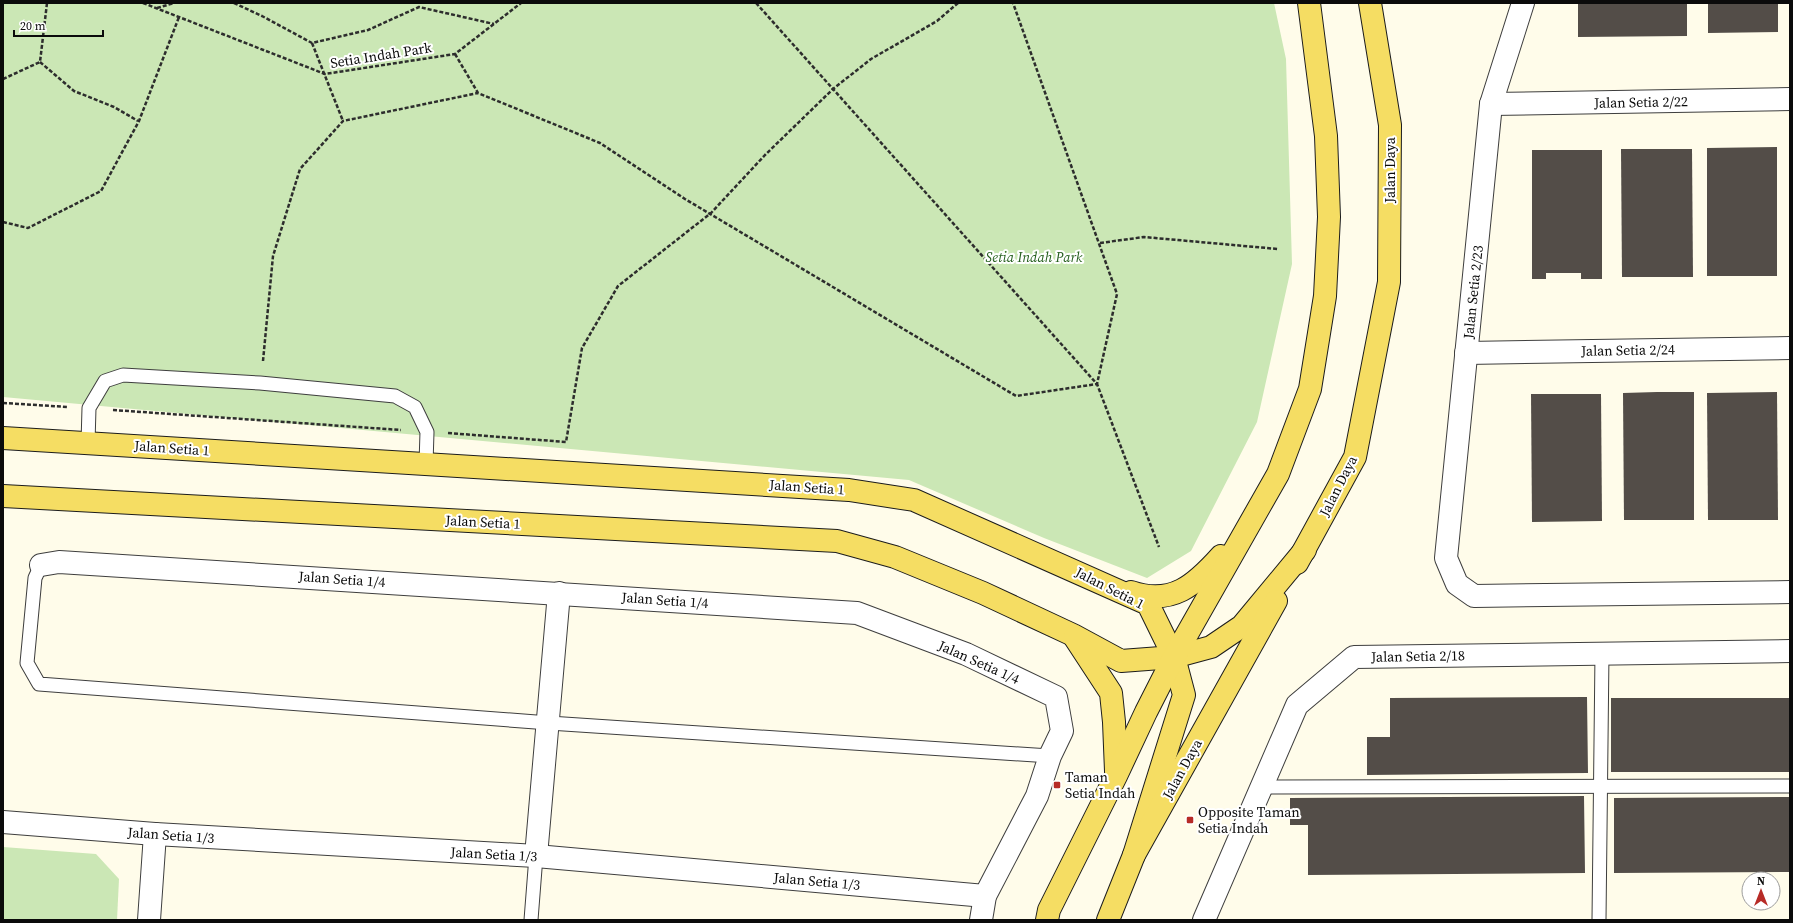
<svg xmlns="http://www.w3.org/2000/svg" width="1793" height="923" viewBox="0 0 1793 923" font-family="'Source Serif 4',serif">
<style>
.green{fill:#cbe7b5}
.building{fill:#534d48}
.lines{fill:none;stroke-linecap:round;stroke-linejoin:round}
.lane-casing{stroke:#3e3e3e;stroke-width:15}
.street-casing{stroke:#3e3e3e;stroke-width:24}
.primary-casing{stroke:#1c1c1c;stroke-width:24}
.path{stroke:#2d2d2d;stroke-width:2.5;stroke-dasharray:4 2;stroke-linecap:butt}
.lane{stroke:#fff;stroke-width:13}
.street{stroke:#fff;stroke-width:22}
.primary{stroke:#f5dd63;stroke-width:22}
.poi-dot{fill:#b72b27;stroke:#fff;stroke-width:1.5}
.labels{text-anchor:middle;stroke-width:4;stroke-linejoin:round;paint-order:stroke}
.street-label{font-size:14px;fill:#0b0b0b;stroke:#fff}
.park-label{font-size:14px;font-style:italic;fill:#26601e;stroke:#fff}
.poi-label{font-size:14px;fill:#0b0b0b;stroke:#fff;text-anchor:start}
</style>
<rect width="100%" height="100%" fill="#fffcea"/>
<g class="green">
<path d="M3,3H1274L1286,59L1292,264L1257,422L1191,551L1147,578L1044,538L909,480L3,397Z"/>
<path d="M3,847L96,854L119,879L117,920H3Z"/>
</g>
<g class="building">
<path d="M1578,3H1687V36L1578,37Z"/>
<path d="M1708,3H1778V32L1708,33Z"/>
<path d="M1777,147V276H1707V148Z"/>
<path d="M1621,149H1692L1693,277H1622Z"/>
<path d="M1532,150H1602V279H1581V273H1546V279H1532Z"/>
<path d="M1657,392H1694V520H1624L1623,393Z"/>
<path d="M1777,392L1778,520H1708L1707,393Z"/>
<path d="M1531,394H1601L1602,521L1532,522Z"/>
<path d="M1587,697L1588,773L1367,775V737H1390V698Z"/>
<rect x="1611" y="698" width="179" height="74"/>
<path d="M1584,796L1585,873L1308,875V825H1290V798Z"/>
<path d="M1790,797V872L1614,873V798Z"/>
</g>
<g class="lines">
<defs>
<g id="lane">
<path d="M88,443L89,408L105,381L123,375L260,383L395,396L415,407L427,432L426,464"/>
<path d="M41,565L35,578L27,663L39,684L549,723L1050,756"/>
<path d="M1262,787L1790,786"/>
<path d="M531,920L536,856"/>
<path d="M1599,920L1602,653"/>
</g>
<g id="street">
<path d="M1523,3L1491,104L1446,558L1457,584L1474,596L1790,592"/>
<path d="M1491,104L1790,99"/>
<path d="M1466,353L1790,348"/>
<path d="M41,565L59,562L857,613L966,654L1056,697L1062,731L1050,756L1037,796L985,896L981,920"/>
<path d="M3,822L155,834L536,856L985,896"/>
<path d="M536,856L559,593"/>
<path d="M149,920L155,834"/>
<path d="M1204,920L1297,705L1354,657L1790,651"/>
</g>
<g id="primary">
<path d="M3,438L849,490L914,500L1148,604L1174,657L1184,695L1134,855"/>
<path d="M3,496L837,541L895,557L983,593L1073,635L1121,661L1174,657L1211,647L1242,626L1305,550"/>
<path d="M1297,563L1355,457L1389,282L1390,125L1370,3"/>
<path d="M1131,592C1172,606 1195,585 1221,556"/>
<path d="M1075,638L1111,693L1114,722L1116,771"/>
<path d="M1047,920L1049,910L1116,776L1146,712L1174,657L1278,474L1310,389L1325,296L1329,217L1326,136L1309,3"/>
<path d="M1108,920L1134,855L1276,601"/>
</g>
</defs>
<use href="#lane" class="lane-casing"/>
<use href="#street" class="street-casing"/>
<use href="#primary" class="primary-casing"/>
<g class="path">
<path d="M143,3L325,74L455,54L521,3"/>
<path d="M234,3L262,16L312,43L368,30L419,7L494,24"/>
<path d="M756,3L1097,384L1159,547"/>
<path d="M157,8L174,3"/>
<path d="M312,43L343,121"/>
<path d="M455,54L478,93L600,143L685,199L1016,396L1097,384L1117,294L1013,3"/>
<path d="M40,62L74,91L114,107L138,121"/>
<path d="M3,79L40,62L47,3"/>
<path d="M3,222L28,228L101,191L139,121L179,17"/>
<path d="M1100,243L1144,237L1278,249"/>
<path d="M263,361L273,256L300,169L343,121L478,93"/>
<path d="M3,403L68,407"/>
<path d="M113,410L401,430"/>
<path d="M448,433L566,442L582,348L618,286L711,213L765,155L833,89L871,59L937,21L958,3"/>
</g>
<use href="#lane" class="lane"/>
<use href="#street" class="street"/>
<use href="#primary" class="primary"/>
</g>
<g class="poi-dot">
<rect x="1053" y="781" width="8" height="8" rx="2"/>
<rect x="1186" y="816" width="8" height="8" rx="2"/>
</g>
<g class="labels">
<g class="street-label">
<text transform="translate(381 55) rotate(-9)" y="5">Setia Indah Park</text>
<text transform="translate(1641 102) rotate(-1)" y="5">Jalan Setia 2/22</text>
<text transform="translate(1390 170) rotate(-90)" y="5">Jalan Daya</text>
<text transform="translate(1473 292) rotate(-84)" y="5">Jalan Setia 2/23</text>
<text transform="translate(1628 350) rotate(-1)" y="5">Jalan Setia 2/24</text>
<text transform="translate(172 448) rotate(4)" y="5">Jalan Setia 1</text>
<text transform="translate(1338 486) rotate(-63)" y="5">Jalan Daya</text>
<text transform="translate(807 487) rotate(4)" y="5">Jalan Setia 1</text>
<text transform="translate(483 522) rotate(3)" y="5">Jalan Setia 1</text>
<text transform="translate(342 579) rotate(4)" y="5">Jalan Setia 1/4</text>
<text transform="translate(1110 588) rotate(27)" y="5">Jalan Setia 1</text>
<text transform="translate(665 600) rotate(4)" y="5">Jalan Setia 1/4</text>
<text transform="translate(1418 656) rotate(-1)" y="5">Jalan Setia 2/18</text>
<text transform="translate(979 662) rotate(24)" y="5">Jalan Setia 1/4</text>
<text transform="translate(1182 769) rotate(-61)" y="5">Jalan Daya</text>
<text transform="translate(171 835) rotate(4)" y="5">Jalan Setia 1/3</text>
<text transform="translate(494 854) rotate(3)" y="5">Jalan Setia 1/3</text>
<text transform="translate(817 881) rotate(5)" y="5">Jalan Setia 1/3</text>
</g>
<g class="park-label">
<text x="1034" y="262">Setia Indah Park</text>
</g>
<g class="poi-label">
<text x="1065" y="782">Taman<tspan x="1065" dy="16">Setia Indah</tspan></text>
<text x="1198" y="817">Opposite Taman<tspan x="1198" dy="16">Setia Indah</tspan></text>
</g>
</g>
<rect width="1793" height="923" fill="none" stroke="#0b0b0b" stroke-width="8"/>
<g transform="translate(1761 891)"><circle r="19" fill="#ffffff" stroke="#9d9d9d"/>
<path d="M0-3L7 15L0 10L-7 15Z" fill="#b72b27"/>
<text y="-6" font-size="11" font-weight="bold" text-anchor="middle" fill="#0b0b0b">N</text>
</g>
<path d="M14 30v6h89v-6" fill="none" stroke="#0b0b0b" stroke-width="2"/>
<text x="20" y="30" font-size="12" fill="#0b0b0b" stroke="#ffffff" stroke-width="3" paint-order="stroke">20 m</text>
</svg>
